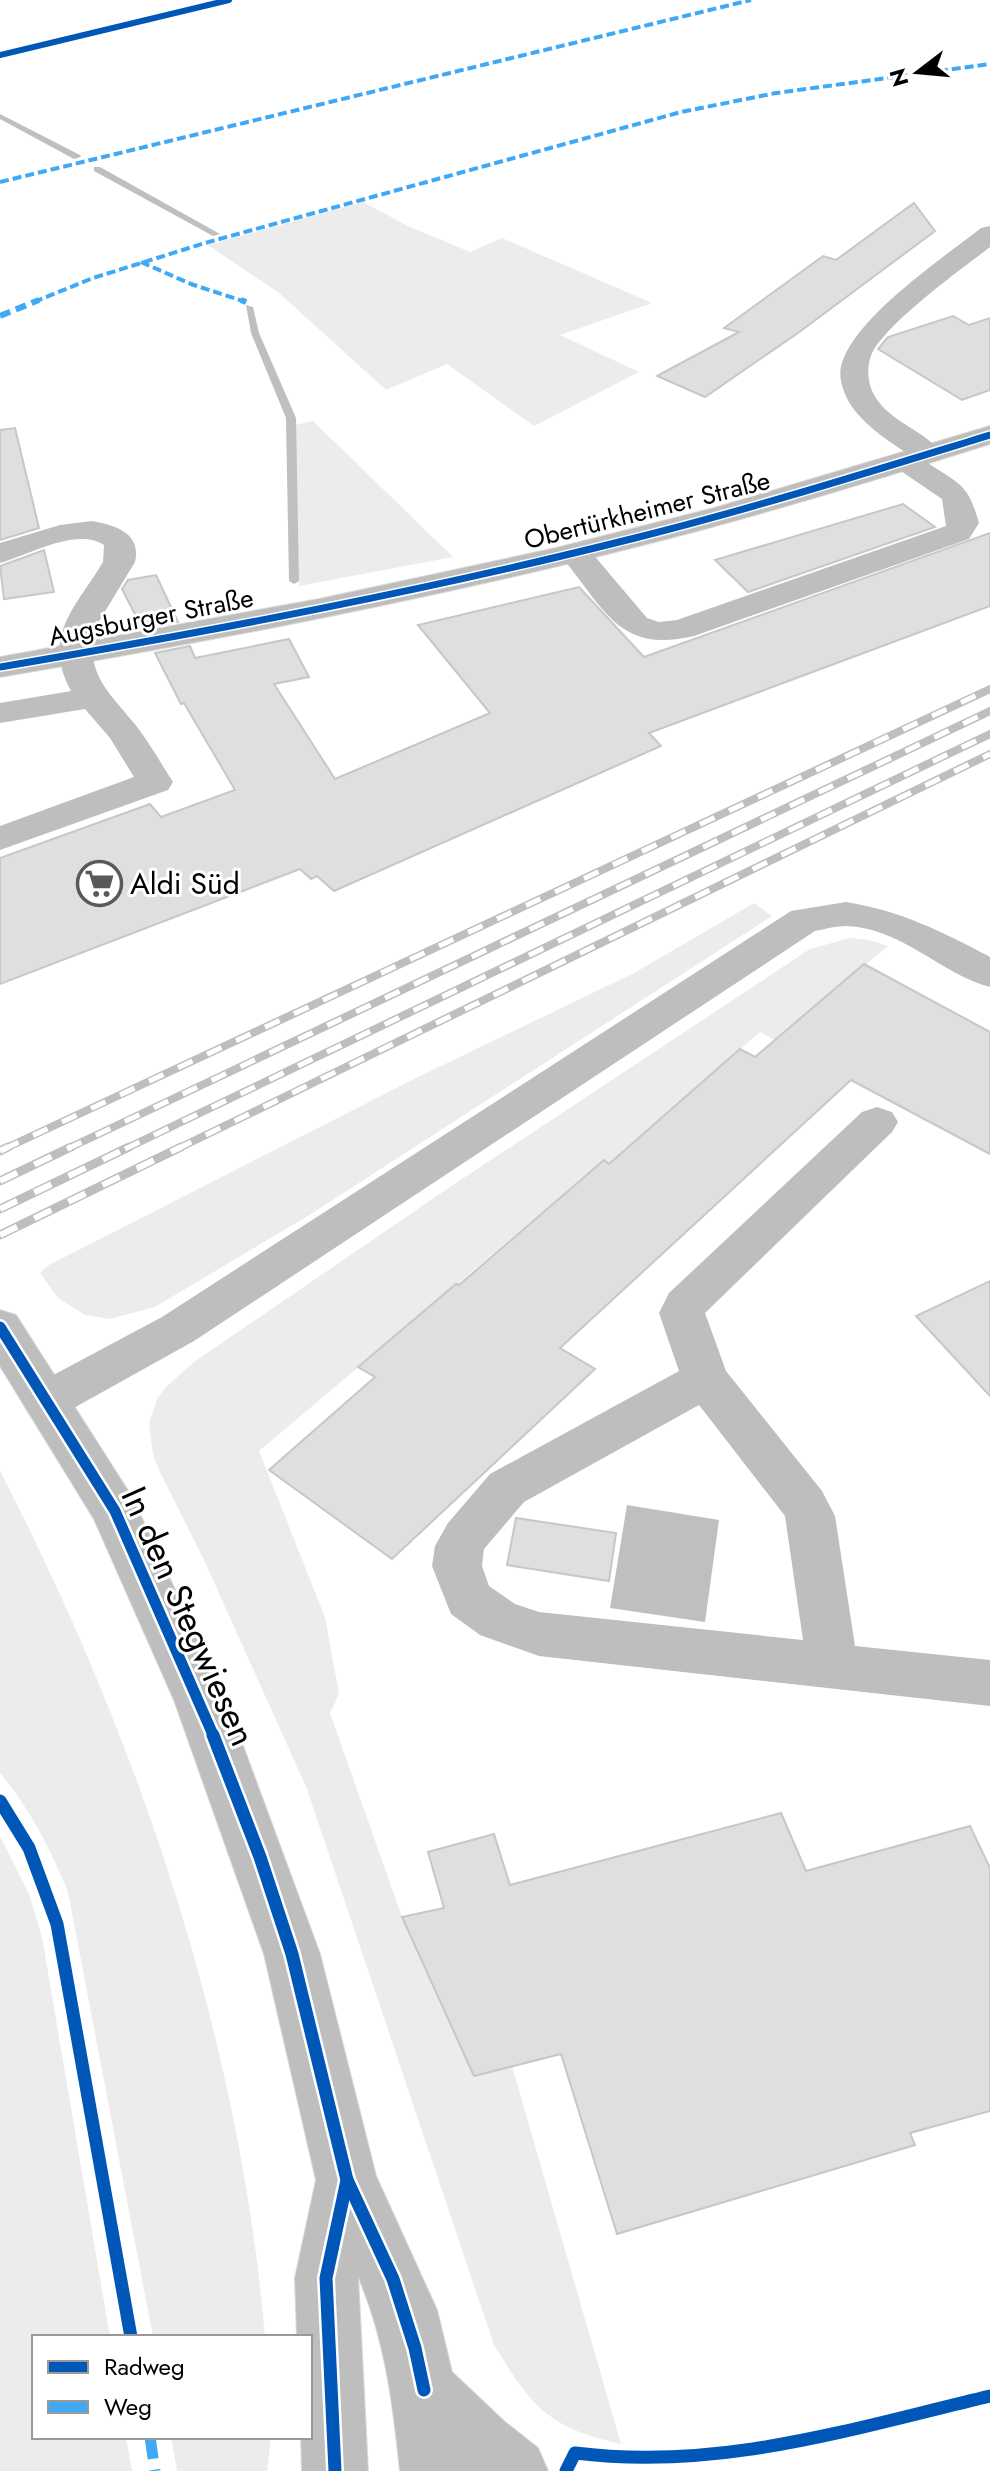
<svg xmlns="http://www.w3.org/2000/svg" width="990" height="2471" viewBox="0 0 990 2471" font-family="Jost,sans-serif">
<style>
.green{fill:#ececec}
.water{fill:#bfbfbf}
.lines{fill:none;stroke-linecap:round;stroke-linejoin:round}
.stream{fill:#bfbfbf;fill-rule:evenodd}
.building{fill:#dfdfdf;stroke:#c7c7c7;stroke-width:2}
.major-casing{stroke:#dbdbdb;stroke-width:2}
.minor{fill:#bebebe;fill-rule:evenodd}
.major{fill:#bebebe;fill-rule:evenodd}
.rail-far1-casing{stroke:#bebebe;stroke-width:8}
.rail-casing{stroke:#bebebe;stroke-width:9}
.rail-far1{stroke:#fff;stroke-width:5;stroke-dasharray:16;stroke-linecap:butt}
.rail{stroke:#fff;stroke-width:6;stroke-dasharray:19;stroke-linecap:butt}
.quiet-far2{stroke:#3fa9f5;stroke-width:4;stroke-dasharray:9 4;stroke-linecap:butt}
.quiet-far1{stroke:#3fa9f5;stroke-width:6;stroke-dasharray:11 6;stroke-linecap:butt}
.quiet{stroke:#3fa9f5;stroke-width:11;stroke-dasharray:22 11;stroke-linecap:butt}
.cycleway-far3-casing{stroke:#fff;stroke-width:9}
.cycleway-far2-casing{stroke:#fff;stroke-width:10}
.cycleway-far1-casing{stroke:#fff;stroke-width:16}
.cycleway-casing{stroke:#fff;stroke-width:18}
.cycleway-far3{stroke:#0057b8;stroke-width:6}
.cycleway-far2{stroke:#0057b8;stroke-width:7}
.cycleway-far1{stroke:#0057b8;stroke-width:11}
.cycleway{stroke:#0057b8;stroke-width:13}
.labels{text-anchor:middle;stroke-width:6;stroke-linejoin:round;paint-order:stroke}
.far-street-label{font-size:26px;fill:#000;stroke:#fff}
.poi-label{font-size:30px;fill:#000;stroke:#fff;text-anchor:start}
.near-street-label{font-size:36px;fill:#000;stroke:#fff}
</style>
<rect width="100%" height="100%" fill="#fff"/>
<g class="green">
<path d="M363,202L408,226L470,252L502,238L652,303L560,335L639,372L534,426L447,364L386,390L279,293L208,245Z"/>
<path d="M313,421L453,557L299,586L295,425Z"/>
<path d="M754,903L772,916L311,1214L155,1307L109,1319L85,1315L58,1298L40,1273L49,1265L418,1077L634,973Z"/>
<path d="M850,938L869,940L888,946L775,1040L760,1032L609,1163L603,1161L259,1451L325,1617L339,1694L330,1713L402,1917L474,2076L512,2066L621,2444C548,2428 532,2407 494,2345L307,1789L204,1560L160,1472L153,1455L149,1424L157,1399L166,1387L194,1362L450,1187L810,949Z"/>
<path d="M0,1471C138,1738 239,2036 265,2337H153L68,1892C50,1848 30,1809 0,1773Z"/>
<path d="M0,1836L29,1894L42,1937L110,2337H34V2437H126L132,2471H0Z"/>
<path d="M171,2437H271L267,2471H177Z"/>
</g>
<path class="water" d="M627,1505L719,1520L705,1622L610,1608Z"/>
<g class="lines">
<g class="stream">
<path d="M0,114L80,155L81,157L74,159L0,119Z"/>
<path d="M94,167H100L220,234L213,236L94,171Z"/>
<path d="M246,305L253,307L259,333L296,418L299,581L294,584L289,581L286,418L251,333Z"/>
</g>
</g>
<g class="building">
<path d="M914,203L935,231L798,333L705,397L657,376L739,332L724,328L823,256L836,260Z"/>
<path d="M953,316L969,325L990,318V390L962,400L878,349L888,337Z"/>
<path d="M15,428L39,528L0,540V430Z"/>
<path d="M903,504L935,527L748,592L715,560Z"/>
<path d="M990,533V606L649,733L661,746L334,891L317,876L311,879L300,869L0,984V858L150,804L161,817L235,790L184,703L181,704L155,653L190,646L195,658L289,639L309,677L274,684L335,779L490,713L418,625L579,587L644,657Z"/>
<path d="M44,550L54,592L4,599L0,566Z"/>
<path d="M156,575L178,622L142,628L122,589L128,580Z"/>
<path d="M864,964L990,1032V1154L851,1080L560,1348L595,1369L392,1559L269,1470L375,1377L358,1367L456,1284L459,1285L604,1160L609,1164L740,1049L755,1057Z"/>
<path d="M990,1281V1396L916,1316Z"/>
<path d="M516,1518L616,1533L609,1581L507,1565Z"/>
<path d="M781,1813L806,1871L970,1826L990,1868V2111L910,2133L915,2145L617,2234L561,2054L474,2076L402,1917L444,1908L428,1852L494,1834L510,1885Z"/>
</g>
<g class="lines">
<defs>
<g id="major">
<path d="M990,426V444C876,480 762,515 647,544C433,599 217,640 0,677V657L319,599L556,548L714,508Z"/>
<path d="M0,1310L16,1315L132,1497L226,1700L320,1954L376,2176L437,2310L452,2372L505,2422L538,2448L548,2471H400C393,2403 385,2339 358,2276L368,2471H302L301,2437H310V2337H297L295,2278L316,2180L264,1954L174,1700L94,1519L0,1366Z"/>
</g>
</defs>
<use href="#major" class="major-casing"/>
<g class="minor">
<path d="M990,226V247C963,268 882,326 871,356C866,369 868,386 876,398C892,423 926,431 942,454L938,460L928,463C961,485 968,484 979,523L969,539L694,636C620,654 605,610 564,560L559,553L564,546L575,543L586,546L647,618L659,622L677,620L946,526L942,499L895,467L891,461L895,455L905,452C880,435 847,414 841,381C831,332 945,257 981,228Z"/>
<path d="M92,521C115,525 142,533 135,562L95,628C85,674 108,691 134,723C149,742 160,762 173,782L168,790L0,850V826L134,777L110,738L85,709L0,723V703L71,691C41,636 76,607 103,562L104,545C76,527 29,555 0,563V543L60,525Z"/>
<path d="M846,902C899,910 943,932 990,957V987C941,974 900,927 846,926C836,926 825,929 815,931L194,1341L63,1414L46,1419L29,1414L23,1401L29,1388L162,1317L791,911Z"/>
<path d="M877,1107L892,1112L898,1122L892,1132L705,1313L726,1371L822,1491L835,1516L855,1646L990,1660V1706L539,1656L480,1635L451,1614L432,1566L435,1546L448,1523L490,1474L679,1371L659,1313L669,1293L862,1112ZM699,1405L785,1516L803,1640L539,1612L515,1604L489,1586L482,1566L484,1549L524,1502Z"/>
</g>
<use href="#major" class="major"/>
<defs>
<g id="rail-far1">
<path d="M4,1149L990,689"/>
<path d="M67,1149L990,711"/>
<path d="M125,1149L990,734"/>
<path d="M177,1149L990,754"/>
</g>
<g id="rail">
<path d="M0,1151L8,1147"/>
<path d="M0,1181L71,1147"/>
<path d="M0,1209L129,1147"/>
<path d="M0,1235L181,1147"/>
</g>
</defs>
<use href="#rail-far1" class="rail-far1-casing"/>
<use href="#rail" class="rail-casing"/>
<use href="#rail-far1" class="rail-far1"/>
<use href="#rail" class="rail"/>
<g class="quiet-far2">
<path d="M0,182L751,0"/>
<path d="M141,262L191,284L246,302"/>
<path d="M34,302L93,278L205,243L681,112L776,93L990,64"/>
</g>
<g class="quiet-far1">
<path d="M241,300L246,302"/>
<path d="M0,316L39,300"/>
</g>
<path class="quiet" d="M150,2437L155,2471"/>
<defs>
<path id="cycleway-far3" d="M0,55L229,0"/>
<path id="cycleway-far2" d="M0,667C213,631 425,591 635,538C755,508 872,471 990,435"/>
<path id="cycleway-far1" d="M0,1327L115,1511L214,1737"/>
<g id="cycleway">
<path d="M213,1735L260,1857L292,1954L347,2180L393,2279L415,2348L424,2390"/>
<path d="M0,1801L29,1848L57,1924L131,2337"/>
<path d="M335,2471L326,2278L347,2180"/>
<path d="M566,2471L575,2453C721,2471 850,2429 990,2396"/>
</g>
</defs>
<use href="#cycleway-far3" class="cycleway-far3-casing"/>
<use href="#cycleway-far2" class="cycleway-far2-casing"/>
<use href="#cycleway-far1" class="cycleway-far1-casing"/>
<use href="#cycleway" class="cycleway-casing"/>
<use href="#cycleway-far3" class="cycleway-far3"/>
<use href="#cycleway-far2" class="cycleway-far2"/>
<use href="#cycleway-far1" class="cycleway-far1"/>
<use href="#cycleway" class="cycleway"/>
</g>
<defs>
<symbol id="supermarket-ring" viewBox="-11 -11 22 22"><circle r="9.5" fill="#fff" stroke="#595959" stroke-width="1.5"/><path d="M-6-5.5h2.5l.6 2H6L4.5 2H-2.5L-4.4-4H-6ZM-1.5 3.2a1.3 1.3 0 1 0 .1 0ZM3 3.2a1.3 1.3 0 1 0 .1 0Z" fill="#595959"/></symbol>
</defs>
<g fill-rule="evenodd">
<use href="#supermarket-ring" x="74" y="858" width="51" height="51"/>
</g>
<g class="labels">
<g class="far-street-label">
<text transform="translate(647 510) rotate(-14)" y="9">Obertürkheimer Straße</text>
<text transform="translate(151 617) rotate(-11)" y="9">Augsburger Straße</text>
</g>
<g class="poi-label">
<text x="130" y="894">Aldi Süd</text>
</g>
<g class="near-street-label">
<text transform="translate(189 1616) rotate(66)" y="13">In den Stegwiesen</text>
</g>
</g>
<rect x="32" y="2335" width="280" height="104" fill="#ffffff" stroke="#999999" stroke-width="2"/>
<rect x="48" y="2361" width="40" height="12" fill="#0057b8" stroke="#999999" stroke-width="2"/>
<text x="104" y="2375" font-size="24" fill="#000000">Radweg</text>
<rect x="48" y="2401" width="40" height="12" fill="#3fa9f5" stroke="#999999" stroke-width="2"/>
<text x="104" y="2415" font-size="24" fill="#000000">Weg</text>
<g transform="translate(918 72) rotate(254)" stroke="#ffffff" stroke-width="6" paint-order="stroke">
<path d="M0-6L14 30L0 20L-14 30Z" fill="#000000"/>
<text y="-12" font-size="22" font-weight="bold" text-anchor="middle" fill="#000000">N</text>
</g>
</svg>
